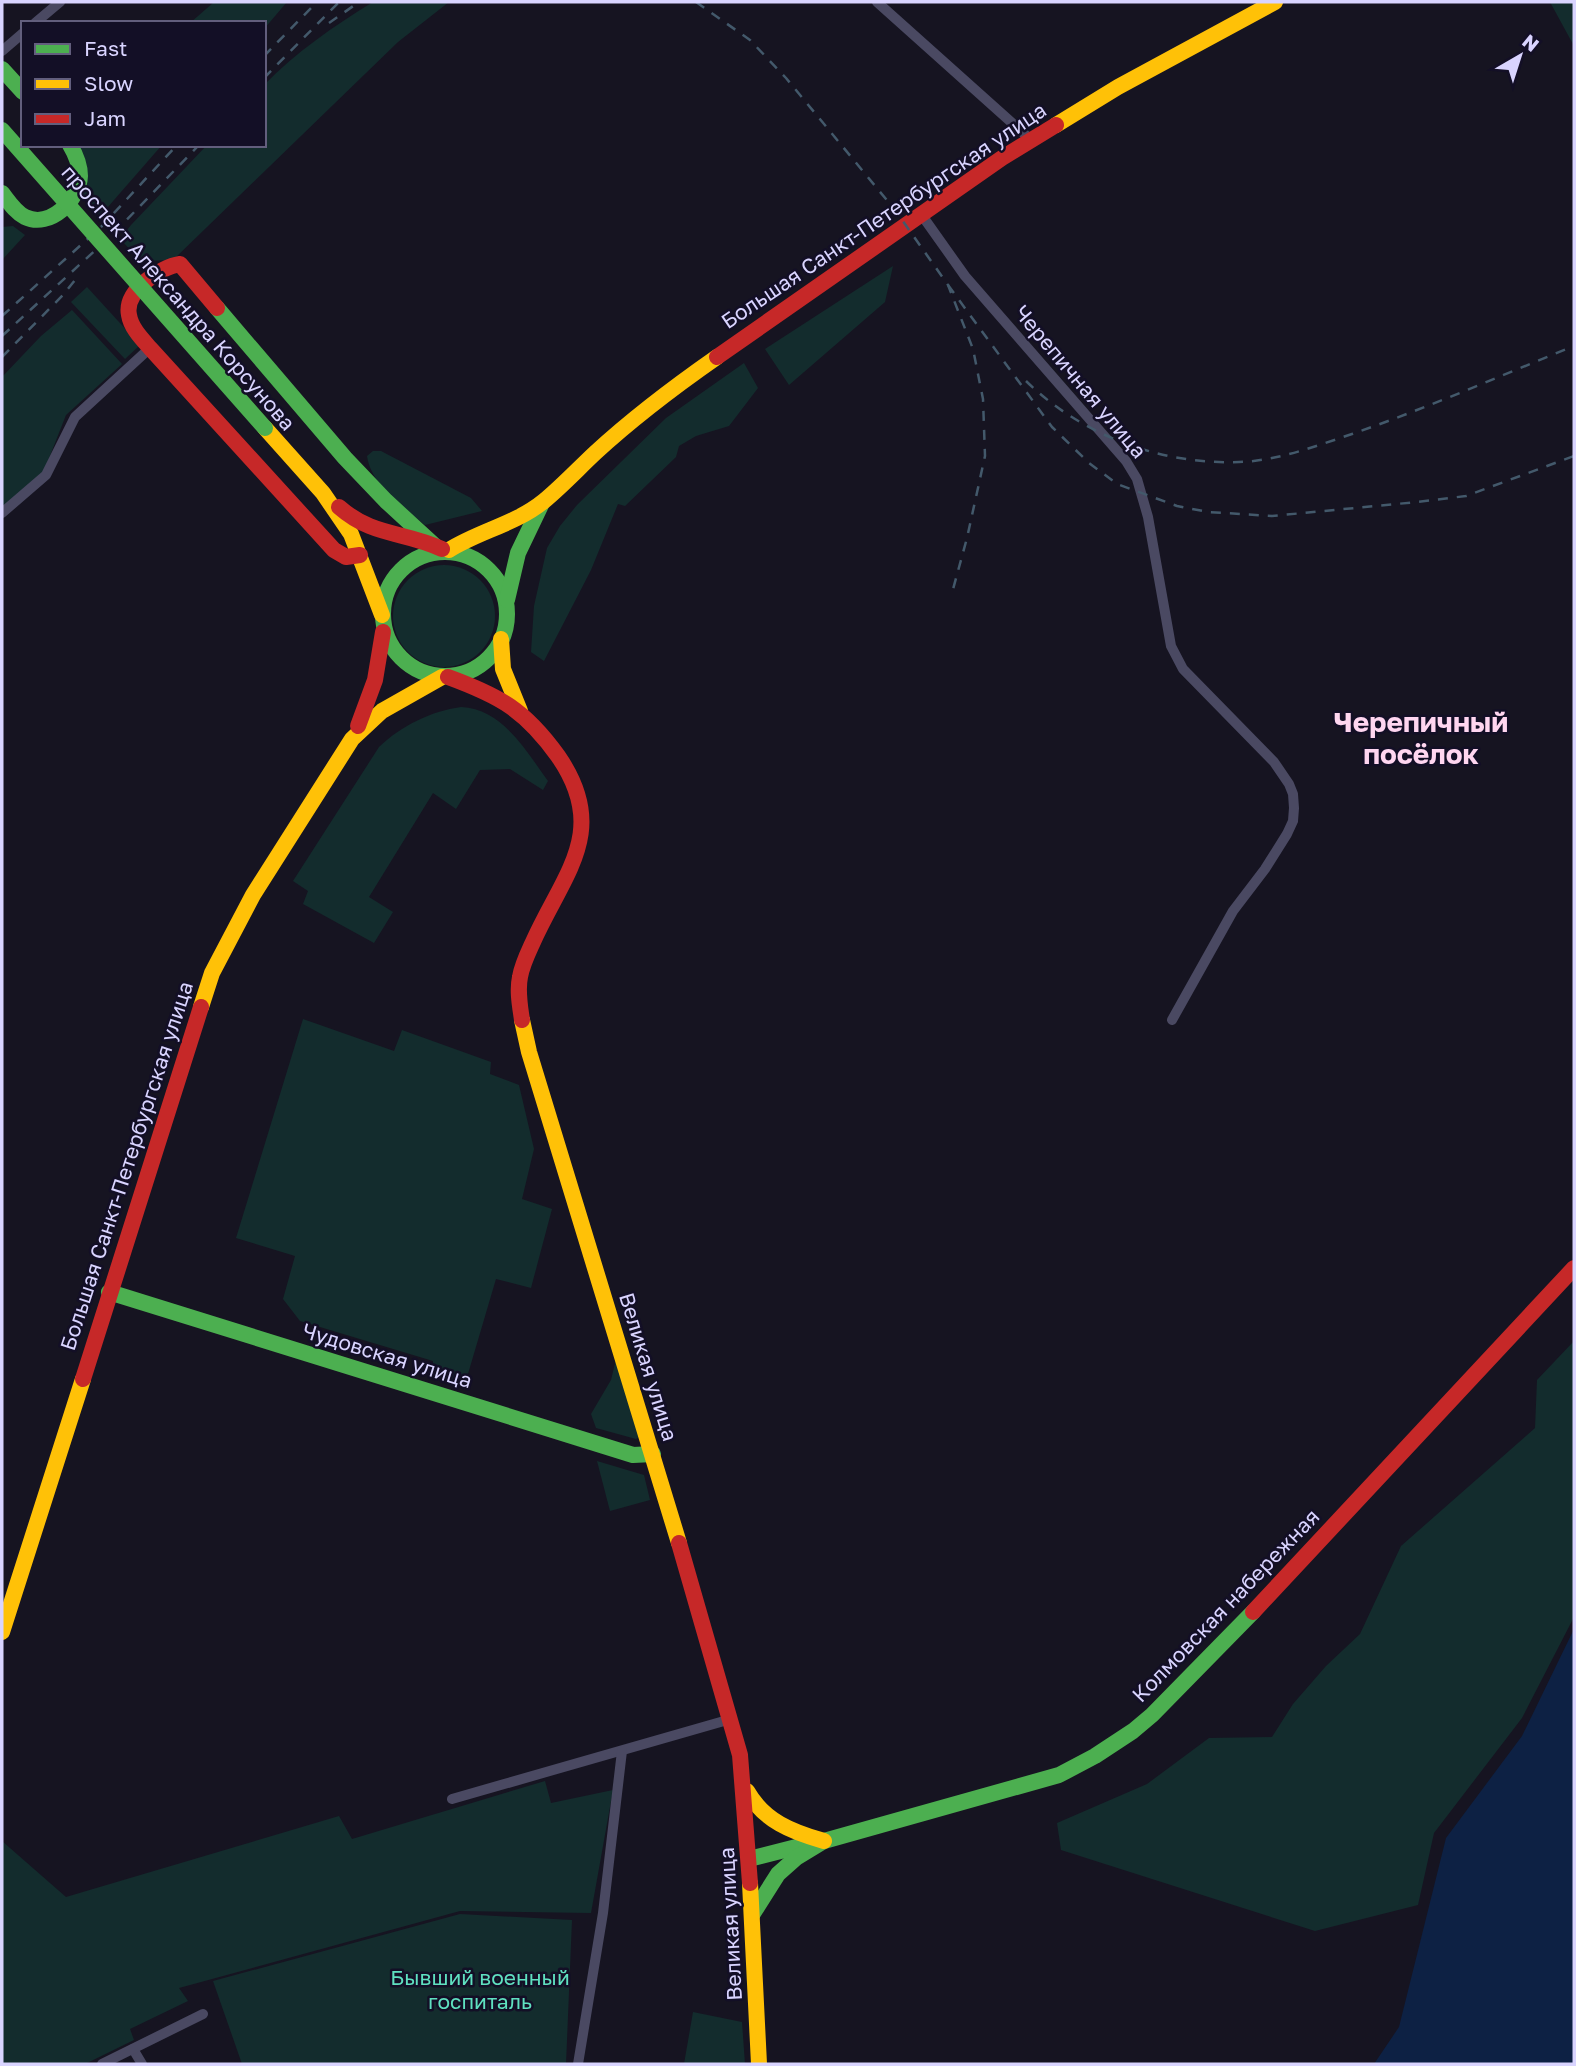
<svg xmlns="http://www.w3.org/2000/svg" width="1576" height="2066" viewBox="0 0 1576 2066" font-family="'Golos Text',sans-serif">
<style>
.green{fill:#132c2d}
.water{fill:#0d2144}
.lines{fill:none;stroke-linecap:round;stroke-linejoin:round}
.street{stroke:#4a4962;stroke-width:10}
.fast{stroke:#4caf50;stroke-width:16}
.slow{stroke:#ffc107;stroke-width:16}
.jam{stroke:#c62828;stroke-width:16}
.rail{stroke:#43596b;stroke-width:2.5;stroke-dasharray:10 9;stroke-linecap:butt}
.fast-bridge{stroke:#4caf50;stroke-width:16}
.labels{text-anchor:middle;stroke-width:5;stroke-linejoin:round;paint-order:stroke}
.street-label{font-size:21px;fill:#d9d4ff;stroke:#130f26}
.park-label{font-size:21px;fill:#5fe0c0;stroke:#130f26}
.district-label{font-size:28px;font-weight:bold;fill:#ffd6f0;stroke:#130f26}
</style>
<rect width="100%" height="100%" fill="#161421"/>
<g class="green">
<path d="M214,2H287L264,29V23H190Z"/>
<path d="M373,2H449L398,42L173,260L141,261L120,239L131,225L207,145H264V85C296,52 334,26 373,2Z"/>
<path d="M1550,2H1574V46Z"/>
<path d="M79,145H162L100,216L83,196Z"/>
<path d="M13,226L25,235L2,260V227Z"/>
<path d="M893,266L885,302L789,385L765,349Z"/>
<path d="M87,287L140,345L125,359L71,302Z"/>
<path d="M72,310L122,364L66,415L44,471L2,507V377L41,336Z"/>
<path d="M744,363L758,388L729,426L696,436L679,446L676,457L625,506L618,504L591,570L544,661L531,652L534,606L547,548L560,526L577,505L666,418Z"/>
<path d="M373,451H381L471,498L482,511L425,525C403,507 371,485 367,456Z"/>
<circle cx="444" cy="616" r="51"/>
<path d="M461,707C503,709 526,751 548,781L543,790L510,769L480,770L456,809L433,793L369,897L393,912L374,943L303,904L308,891L293,881L379,747C401,726 431,711 461,707Z"/>
<path d="M303,1019L394,1051L402,1030L491,1062L490,1074L519,1085L534,1149L522,1199L552,1209L531,1288L496,1279L465,1384L433,1374V1361L300,1321L283,1299L295,1256L236,1238Z"/>
<path d="M1574,1341V1617L1522,1718L1434,1833L1418,1905L1315,1931L1061,1850L1057,1823L1147,1784L1209,1738L1272,1737L1293,1704L1326,1666L1360,1634L1401,1546L1535,1428L1537,1380Z"/>
<path d="M618,1351L640,1436L636,1439L596,1428L591,1414L611,1380Z"/>
<path d="M597,1461L644,1475L650,1500L610,1511Z"/>
<path d="M545,1781L551,1803L613,1790L591,1913L460,1911L179,1988L188,2001L130,2029L134,2040L85,2064H2V1841L66,1897L339,1816L352,1839Z"/>
<path d="M460,1914L572,1920L566,2064H242L213,1981Z"/>
<path d="M693,2012L742,2022L745,2064H684Z"/>
</g>
<path class="water" d="M1574,1629V2064H1374L1399,2027L1446,1838L1522,1736Z"/>
<g class="lines">
<g class="street">
<path d="M877,2L1030,139"/>
<path d="M35,23L60,2"/>
<path d="M2,51L23,33"/>
<path d="M921,214L965,276L1126,461L1137,479L1148,517L1171,646L1183,669L1274,762L1289,784L1293,794L1294,808L1293,821L1287,834L1265,869L1233,911L1172,1020"/>
<path d="M2,513L46,475L75,417L150,348"/>
<path d="M452,1799L731,1719"/>
<path d="M133,2049L142,2064"/>
<path d="M102,2064L203,2014"/>
<path d="M578,2064L603,1913L622,1751"/>
</g>
<g class="fast">
<path d="M2,69L23,92"/>
<path d="M2,193C9,202 15,212 25,217C50,229 79,200 80,176C80,165 76,155 70,145"/>
<path d="M217,308L345,458L386,501L435,546"/>
<circle cx="445" cy="614" r="62"/>
<path d="M507,600L518,553L541,505"/>
<path d="M109,1292L633,1455L653,1454"/>
<path d="M749,1859L808,1844"/>
<path d="M752,1915L778,1874L796,1858L824,1841L1059,1775L1095,1756L1133,1731L1152,1715L1253,1612"/>
</g>
<g class="slow">
<path d="M1056,125L1118,87L1275,2"/>
<path d="M265,428L323,493L351,534L382,615"/>
<path d="M449,550C479,531 516,524 544,501C562,486 578,469 595,453C633,418 674,387 717,357"/>
<path d="M501,639L503,669L520,711"/>
<path d="M201,1007L212,973L253,895L352,739L382,711L442,677"/>
<path d="M522,1020L529,1052L679,1543"/>
<path d="M2,1632L83,1379"/>
<path d="M747,1791C764,1821 792,1832 824,1841"/>
<path d="M750,1883L759,2064"/>
</g>
<g class="jam">
<path d="M217,308L180,264C160,267 124,291 129,315C131,328 142,339 150,348L334,550L346,557L360,555"/>
<path d="M717,357L1002,158L1056,125"/>
<path d="M339,507C373,537 404,531 442,549"/>
<path d="M448,677C500,696 525,710 558,756C610,831 564,873 533,942C528,953 522,965 520,977C517,991 520,1006 522,1020"/>
<path d="M358,726L375,680L383,632"/>
<path d="M83,1379L201,1007"/>
<path d="M679,1543L740,1755L750,1883"/>
<path d="M1253,1612L1574,1268"/>
</g>
<g class="rail">
<path d="M696,2L750,40L786,78L895,210L948,285L973,349L983,399L985,456L967,538L952,593"/>
<path d="M329,23L359,2"/>
<path d="M264,56L317,2"/>
<path d="M264,78L339,2"/>
<path d="M948,285L1052,427L1089,463L1117,484L1177,506L1208,512L1272,516L1417,502L1466,496L1574,456"/>
<path d="M2,316L102,226L177,145"/>
<path d="M2,336L113,234L199,145"/>
<path d="M2,357L63,295L79,275"/>
<path d="M1026,381C1081,435 1161,465 1239,462C1277,461 1316,446 1352,434C1427,408 1500,376 1574,346"/>
</g>
<path class="fast-bridge" d="M2,130L265,428"/>
</g>
<g class="labels">
<g class="street-label">
<text transform="translate(884 216) rotate(-34)" y="7">Большая Санкт-Петербургская улица</text>
<text transform="translate(178 298) rotate(49)" y="7">проспект Александра Корсунова</text>
<text transform="translate(1080 382) rotate(50)" y="7">Черепичная улица</text>
<text transform="translate(127 1166) rotate(-72)" y="7">Большая Санкт-Петербургская улица</text>
<text transform="translate(387 1356) rotate(17)" y="7">Чудовская улица</text>
<text transform="translate(648 1367) rotate(73)" y="7">Великая улица</text>
<text transform="translate(1226 1606) rotate(-46)" y="7">Колмовская набережная</text>
<text transform="translate(731 1924) rotate(-93)" y="7">Великая улица</text>
</g>
<g class="park-label">
<text x="480" y="1985">Бывший военный<tspan x="480" dy="24">госпиталь</tspan></text>
</g>
<g class="district-label">
<text x="1421" y="732">Черепичный<tspan x="1421" dy="32">посёлок</tspan></text>
</g>
</g>
<rect width="1576" height="2066" fill="none" stroke="#d9d4ff" stroke-width="7"/>
<rect x="21" y="21" width="245" height="126" fill="#130f26" stroke="#625e7d" stroke-width="2"/>
<rect x="35" y="44" width="35" height="10" fill="#4caf50" stroke="#625e7d" stroke-width="2"/>
<text x="84" y="56" font-size="21" fill="#d9d4ff">Fast</text>
<rect x="35" y="79" width="35" height="10" fill="#ffc107" stroke="#625e7d" stroke-width="2"/>
<text x="84" y="91" font-size="21" fill="#d9d4ff">Slow</text>
<rect x="35" y="114" width="35" height="10" fill="#c62828" stroke="#625e7d" stroke-width="2"/>
<text x="84" y="126" font-size="21" fill="#d9d4ff">Jam</text>
<g transform="translate(1520 56) rotate(39)" stroke="#130f26" stroke-width="5" paint-order="stroke">
<path d="M0-5L12 26L0 18L-12 26Z" fill="#d9d4ff"/>
<text y="-10" font-size="19" font-weight="bold" text-anchor="middle" fill="#d9d4ff">N</text>
</g>
</svg>
